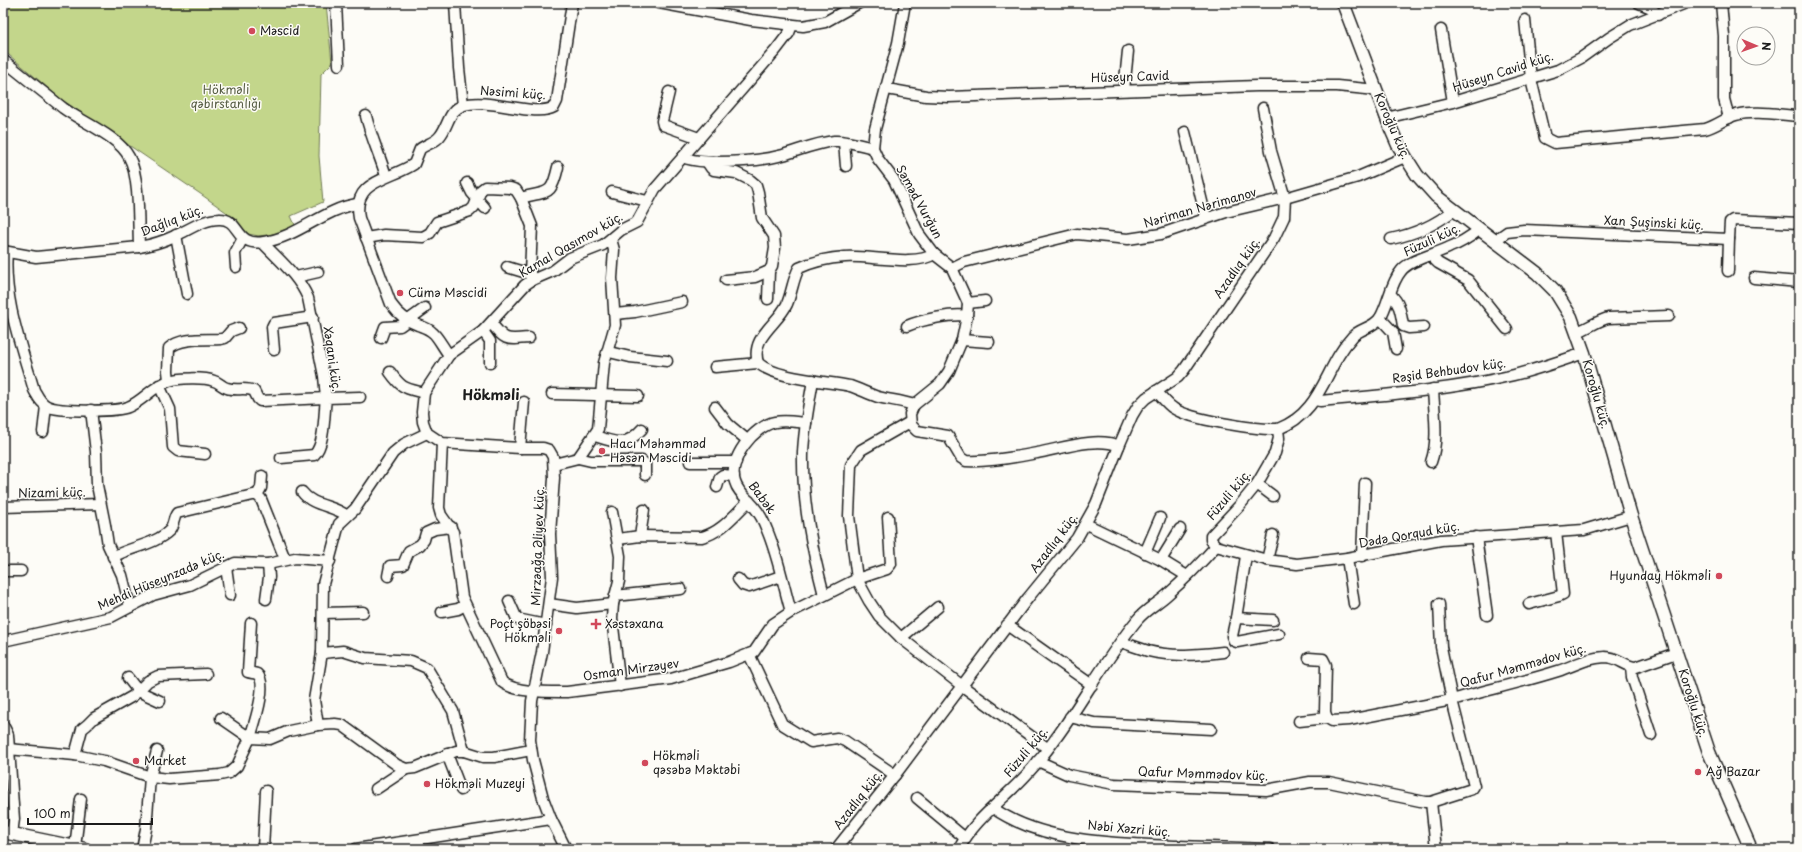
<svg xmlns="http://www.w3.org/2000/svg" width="1802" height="852" viewBox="0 0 1802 852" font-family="'Playpen Sans',sans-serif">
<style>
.green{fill:#c3d68b;stroke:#707954}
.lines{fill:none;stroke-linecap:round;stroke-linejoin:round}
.minor-casing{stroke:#1c1c1c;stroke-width:13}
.tertiary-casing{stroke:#1c1c1c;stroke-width:15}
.minor{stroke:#fdfcf7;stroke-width:10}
.tertiary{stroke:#fdfcf7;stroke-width:12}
.poi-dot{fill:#d1495b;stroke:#fdfcf7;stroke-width:1.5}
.labels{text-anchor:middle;stroke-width:3;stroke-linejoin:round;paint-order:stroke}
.poi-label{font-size:12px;fill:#1c1c1c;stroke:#fdfcf7;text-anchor:start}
.street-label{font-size:12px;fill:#1c1c1c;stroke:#fdfcf7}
.park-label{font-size:12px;fill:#565d43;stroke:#fdfcf7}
.quarter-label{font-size:14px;font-weight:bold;fill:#1c1c1c;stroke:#fdfcf7}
</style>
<rect width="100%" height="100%" fill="#fdfcf7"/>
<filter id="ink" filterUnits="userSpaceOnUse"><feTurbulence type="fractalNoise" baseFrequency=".025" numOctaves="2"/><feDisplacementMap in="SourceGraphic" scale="8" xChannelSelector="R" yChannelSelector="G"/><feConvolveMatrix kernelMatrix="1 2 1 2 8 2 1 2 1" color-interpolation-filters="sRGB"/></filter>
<g filter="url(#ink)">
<path class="green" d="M3,3H326L332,63L321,74L319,156L323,202L291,216L295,225L282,233L259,236L248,234L226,212L202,195L61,99L3,50Z"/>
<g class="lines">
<defs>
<g id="minor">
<path d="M336,3L339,65"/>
<path d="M455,3L459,68L463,105"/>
<path d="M659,3L751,20L803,26L825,22L859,3"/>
<path d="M905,3L898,43L875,129L873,148L878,159L894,180L919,234L934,254L952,268L968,303L967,316L962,340L949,371L940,384L914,405L910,414L911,425L917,431L948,436L961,458L966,461C986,462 1017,457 1037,453C1060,449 1097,436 1119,446"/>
<path d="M1639,3L1651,8L1658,15"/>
<path d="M1721,3L1724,36V99L1729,118"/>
<path d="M1525,20L1531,79L1545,138L1555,143L1705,129C1717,126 1725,118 1736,115C1755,110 1780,115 1799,116"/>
<path d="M1441,30L1453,102"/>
<path d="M3,60C23,76 43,92 63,108C82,122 118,136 129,157C140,177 138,223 139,247"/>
<path d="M887,89L926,96L949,97L1257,86H1337L1376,90"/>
<path d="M1124,90L1128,51"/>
<path d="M669,92L662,121L663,125L699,138"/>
<path d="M366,116C371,137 380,156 386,176"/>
<path d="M1386,118L1453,102L1558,70L1581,58L1609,38L1630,25L1686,3"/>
<path d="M1185,132L1206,218"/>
<path d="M844,142L846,166"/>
<path d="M683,157C693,162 705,161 716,162C739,162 761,161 783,155C800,150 816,143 834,141C847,140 860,145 873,148"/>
<path d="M707,162L711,168L714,170L736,173L750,180L756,185L758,192L762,218L774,236L775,248L772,266L769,271L755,277L726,280"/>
<path d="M467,183L472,193L485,208"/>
<path d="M612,192L647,201"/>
<path d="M521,198C548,190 551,198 558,167"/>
<path d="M176,235L187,294"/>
<path d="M366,238L384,235L423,237L430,233L437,222L470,211L474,207L481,190L485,187L510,188L516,190L521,198L532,226L530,274L532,280"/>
<path d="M1391,239C1415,234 1434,226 1454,210"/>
<path d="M1494,241L1507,232L1524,230L1729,239L1730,222L1733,220L1799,223"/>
<path d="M3,251L36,257L139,247C153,245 164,241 177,235C190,229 204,219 219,219C241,218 234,247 264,242C298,237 324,209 357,204"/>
<path d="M7,252C3,299 21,345 34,390C37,395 40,403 47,406C58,412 117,412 128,407C143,401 153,386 169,381C178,378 204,377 214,381C219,382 222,387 227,388C236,391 246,387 254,391L258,399L260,401L326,398L324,376L308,298C298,275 279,260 263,243"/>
<path d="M1431,256L1438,263L1468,280L1507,329"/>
<path d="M236,267L235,253L243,238"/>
<path d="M507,267L530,274"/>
<path d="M952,268L964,262L1077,234L1128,239L1161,234L1226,212L1285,198L1358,177L1405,157"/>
<path d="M1728,271L1729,239"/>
<path d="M296,277L318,272"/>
<path d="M1754,278L1799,282"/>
<path d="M1391,295C1400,303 1401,314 1403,326L1409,328L1424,327"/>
<path d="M768,299L769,271"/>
<path d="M968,303L985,301"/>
<path d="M615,314L635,312L682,302"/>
<path d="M1380,318L1393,332L1396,349"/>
<path d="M491,323C506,341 505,340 529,338"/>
<path d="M907,326C921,320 953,313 967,316"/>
<path d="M483,331L490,341V363"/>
<path d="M1577,332C1588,328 1597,321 1608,318L1669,316"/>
<path d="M381,338L385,327L400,326L425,308"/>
<path d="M962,340L989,342"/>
<path d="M274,350L272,327L274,323L313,317"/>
<path d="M609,352L630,357L667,361"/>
<path d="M449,355C444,349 437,335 432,332C428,328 423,327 418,325C406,321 398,314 391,304L359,218C352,180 390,180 414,164L420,149C426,144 435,143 440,136C449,125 448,110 464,105C488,97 535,118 554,107L557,101L572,3"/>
<path d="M758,363C750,337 778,324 787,304C792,292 793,279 799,268C812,262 831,258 845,257C868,255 915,267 934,254"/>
<path d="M715,367L758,363C776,379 826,381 850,386C859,389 869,394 878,397C890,400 902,401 914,405"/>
<path d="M390,372C402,389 405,388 424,393"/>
<path d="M169,380L168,371L169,348C181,337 205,340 221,339L225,338L231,331L239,328"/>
<path d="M813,380C809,404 804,428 803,453C802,501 812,549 824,595"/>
<path d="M159,385L170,409L173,447L178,451L205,454"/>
<path d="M1156,391C1162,397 1167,404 1173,408C1190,420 1258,430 1278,429"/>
<path d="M552,394L638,396"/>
<path d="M1315,400L1320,401C1385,395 1451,390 1514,375C1538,369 1561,361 1584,353"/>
<path d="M715,407L728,424L747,440"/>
<path d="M91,410L96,452L97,485L105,525L108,545L122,575L130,607"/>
<path d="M910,422L861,450L851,465L849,516L857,579L869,601L879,616L901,638L961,685L1047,748"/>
<path d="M43,432L46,406"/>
<path d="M595,436C616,443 626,447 642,429"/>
<path d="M442,443L439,508L441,515L453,532L462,597L502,682C515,693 550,692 567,692L671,679L729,662L754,652L773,624L791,612L857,579L887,569L891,564L888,517"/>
<path d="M520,448L524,402"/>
<path d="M281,458L314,455C325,445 324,413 326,398L360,397"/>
<path d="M578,458L591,461H642L645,464V475"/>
<path d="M690,462H736"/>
<path d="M1431,462C1439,440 1434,412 1433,389"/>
<path d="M554,464L578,458L598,429L604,363L615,325L612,278L614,250L611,239"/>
<path d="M1257,484L1273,496"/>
<path d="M717,487L720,477L723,475L734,476"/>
<path d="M302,492C313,507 334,505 347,516"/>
<path d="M257,495L261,488L262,476"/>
<path d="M3,507L100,504"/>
<path d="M612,512L620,556L619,581L613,604L612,618L620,686"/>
<path d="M1086,524L1161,560L1187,576"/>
<path d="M640,536L644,510"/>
<path d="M1476,537L1487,615"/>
<path d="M618,539L640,536L702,537C722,532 735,514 749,501"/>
<path d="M1216,546L1267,560L1297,564L1347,558L1441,540L1584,530L1631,516"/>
<path d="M1145,553L1160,518"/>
<path d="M1246,556L1236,618L1273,620"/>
<path d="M1362,556L1365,483"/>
<path d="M113,557C130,547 155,545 170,530C174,525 173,518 177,513L253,495H257L261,499L285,559"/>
<path d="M1347,558L1354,604"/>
<path d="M1161,560L1180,529"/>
<path d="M1267,560L1273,535"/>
<path d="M226,567L230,595"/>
<path d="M3,571H21"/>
<path d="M388,576L390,566L403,565L409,551L420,545L424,540L426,533L435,529L451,527"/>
<path d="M738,579L743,585L749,587L781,576"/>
<path d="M615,596L681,589"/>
<path d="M266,599L269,577L268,564"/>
<path d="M509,601L517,619L546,625"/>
<path d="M549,604L577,608L613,604"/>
<path d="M1529,604L1559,596L1563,594L1556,532"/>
<path d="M442,612L458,609L465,605"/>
<path d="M791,612C783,584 778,556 767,530C764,522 761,515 755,508C749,500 738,493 735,482C727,460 754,426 775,422C785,420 796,422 806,423"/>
<path d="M323,613L363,612"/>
<path d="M1236,618L1232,636L1234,641L1237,642L1279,634"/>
<path d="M1007,625L1092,685"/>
<path d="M901,638L938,607"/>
<path d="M3,641L111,617L153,595L190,585L235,563L268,564L295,558L330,561"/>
<path d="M1121,642C1130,645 1139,648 1148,651C1172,657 1198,655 1223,652"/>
<path d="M322,653L343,651L365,658L411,661L427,668L453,711L464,751"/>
<path d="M749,654L782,724L811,742L837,738L845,741L895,775"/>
<path d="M1309,658L1323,659L1326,665L1325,712L1327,718L1332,721L1349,720L1452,700L1441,647L1439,604"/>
<path d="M1631,667L1632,677L1651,735"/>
<path d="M128,678L138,691L160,701"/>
<path d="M1070,717L1094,723L1211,729"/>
<path d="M221,718L250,738C253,727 269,683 257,674C255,673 251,673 248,672L251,623"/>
<path d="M1299,721L1327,718"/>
<path d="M3,725L8,735L14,819L12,833"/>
<path d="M318,725L314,700L322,653L323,584L339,524L355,509L393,453L404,444L427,433"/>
<path d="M8,749L75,755L104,761L150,777L169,779L220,775L229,773L237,766L250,738L270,739L289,731L318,725L335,724L342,725L397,765L406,769L415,768L456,751H464L483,757H494L531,750"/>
<path d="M447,754L461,790"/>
<path d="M75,755L82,729L87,725L94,718L133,696L148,681L158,676L206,674"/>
<path d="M1038,761L1069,775L1114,784L1266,790L1310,782H1329L1425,802H1431L1472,789L1474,786L1452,700C1487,690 1523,682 1558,671C1576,665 1586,658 1605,657C1619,657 1625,667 1636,667L1676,653"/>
<path d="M376,789L406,769"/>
<path d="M917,798L965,838"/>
<path d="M1431,802L1436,849"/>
<path d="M993,808C1042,843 1120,844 1178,846C1209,847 1239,848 1270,849"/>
<path d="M75,847L81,799"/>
<path d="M142,849L146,829L150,777L157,751"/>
<path d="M263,849L266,791"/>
<path d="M356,849L551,819"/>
<path d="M566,849L551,819L543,798L533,760L530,740L532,701L542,652L552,577L550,534L554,478L553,457L549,450L543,448H520L442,443L427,433L423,422L422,412L424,393L449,355L483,331L525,285L532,280L553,271L570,258L603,245L621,230L637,222L655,189L776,50L789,33L792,25"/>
<path d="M836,849L895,775L1028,598L1077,538L1096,504L1119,446L1132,416L1138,406L1146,398L1178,377L1184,370L1274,238L1284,217L1285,198L1271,151L1263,108"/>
<path d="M959,849C975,818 1005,799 1028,773C1070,727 1097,669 1137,620C1145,610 1157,604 1167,595C1184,580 1201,563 1216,546L1211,540V536L1240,505L1257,484L1275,453L1279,438L1278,429C1323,412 1324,367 1353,336C1361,328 1373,328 1380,318C1389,303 1390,284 1401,271C1410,259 1437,254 1450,247C1461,243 1470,237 1479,230"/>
</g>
<g id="tertiary">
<path d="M1343,3L1391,129L1398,145L1417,175L1436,196L1537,273L1555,291L1571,317L1584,353L1631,516L1709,752L1751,849"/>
<path d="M3,832L85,849"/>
</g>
</defs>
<use href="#minor" class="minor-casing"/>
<use href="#tertiary" class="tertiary-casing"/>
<use href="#minor" class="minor"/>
<use href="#tertiary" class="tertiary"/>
</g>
</g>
<g class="poi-dot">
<circle cx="252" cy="31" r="4"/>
<circle cx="400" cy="293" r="4"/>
<circle cx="602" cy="451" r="4"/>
<circle cx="1719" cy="576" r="4"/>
<path d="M594 618h4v4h4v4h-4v4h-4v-4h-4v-4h4z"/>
<circle cx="559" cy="631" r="4"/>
<circle cx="136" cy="761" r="4"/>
<circle cx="645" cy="763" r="4"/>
<circle cx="1698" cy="772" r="4"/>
<circle cx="427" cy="784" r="4"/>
</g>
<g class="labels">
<g class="poi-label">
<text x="260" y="35">Məscid</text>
<text x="408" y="297">Cümə Məscidi</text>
<text x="610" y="448">Hacı Məhəmməd<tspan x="610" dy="14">Həsən Məscidi</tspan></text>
<text x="1711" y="580" text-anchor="end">Hyunday Hökməli</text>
<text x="551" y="628" text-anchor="end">Poçt şöbəsi<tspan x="551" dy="14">Hökməli</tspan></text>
<text x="605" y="628">Xəstəxana</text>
<text x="653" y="760">Hökməli<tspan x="653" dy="14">qəsəbə Məktəbi</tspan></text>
<text x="144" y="765">Market</text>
<text x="1706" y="776">Ağ Bazar</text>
<text x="435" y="788">Hökməli Muzeyi</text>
</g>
<g class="street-label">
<text transform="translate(1503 72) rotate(-18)" y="4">Hüseyn Cavid küç.</text>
<text transform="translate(1130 77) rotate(-2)" y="4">Hüseyn Cavid</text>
<text transform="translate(513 93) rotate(4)" y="4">Nəsimi küç.</text>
<text transform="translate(1392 126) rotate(66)" y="4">Koroğlu küç.</text>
<text transform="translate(919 202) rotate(61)" y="4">Səməd Vurğun</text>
<text transform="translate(1200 208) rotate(-16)" y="4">Nəriman Nərimanov</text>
<text transform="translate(172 221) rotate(-21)" y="4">Dağlıq küç.</text>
<text transform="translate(1654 223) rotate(3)" y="4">Xan Şuşinski küç.</text>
<text transform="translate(1432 240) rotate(-25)" y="4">Füzuli küç.</text>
<text transform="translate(571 245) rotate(-30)" y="4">Kamal Qasımov küç.</text>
<text transform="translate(1237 268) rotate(-55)" y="4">Azadlıq küç.</text>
<text transform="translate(332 359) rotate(82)" y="4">Xəqani küç.</text>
<text transform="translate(1449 371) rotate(-8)" y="4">Rəşid Behbudov küç.</text>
<text transform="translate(1596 394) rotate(74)" y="4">Koroğlu küç.</text>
<text transform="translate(52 493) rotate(-1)" y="4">Nizami küç.</text>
<text transform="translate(1229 495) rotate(-50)" y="4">Füzuli küç.</text>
<text transform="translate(762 498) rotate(54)" y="4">Babək</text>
<text transform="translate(1409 535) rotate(-10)" y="4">Dədə Qorqud küç.</text>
<text transform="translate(1054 543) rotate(-53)" y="4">Azadlıq küç.</text>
<text transform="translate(538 546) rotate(-88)" y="4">Mirzəağa Əliyev küç.</text>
<text transform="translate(161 580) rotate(-23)" y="4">Mehdi Hüseynzadə küç.</text>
<text transform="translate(1523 666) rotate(-16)" y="4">Qafur Məmmədov küç.</text>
<text transform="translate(631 670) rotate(-8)" y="4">Osman Mirzəyev</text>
<text transform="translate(1693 703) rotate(72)" y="4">Koroğlu küç.</text>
<text transform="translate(1026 752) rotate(-50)" y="4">Füzuli küç.</text>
<text transform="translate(1203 774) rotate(2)" y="4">Qafur Məmmədov küç.</text>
<text transform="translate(858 800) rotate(-52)" y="4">Azadlıq küç.</text>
<text transform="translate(1129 829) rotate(5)" y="4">Nəbi Xəzri küç.</text>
</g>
<g class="park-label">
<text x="226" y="94">Hökməli<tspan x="226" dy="14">qəbirstanlığı</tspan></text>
</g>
<g class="quarter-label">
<text x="491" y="400">Hökməli</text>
</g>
</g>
<rect width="1802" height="852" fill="none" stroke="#fdfcf7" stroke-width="16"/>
<rect x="8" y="8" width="1786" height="836" fill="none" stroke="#1c1c1c" stroke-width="1.5" filter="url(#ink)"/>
<g transform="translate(1756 46) rotate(92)"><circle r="19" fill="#fdfcf7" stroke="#a3a29f"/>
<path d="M0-3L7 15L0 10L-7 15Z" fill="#d1495b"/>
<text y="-6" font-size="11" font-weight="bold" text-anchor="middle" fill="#1c1c1c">N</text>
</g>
<path d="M28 818v6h124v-6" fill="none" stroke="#1c1c1c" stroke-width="2"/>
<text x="34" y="818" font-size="12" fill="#1c1c1c" stroke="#fdfcf7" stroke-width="3" paint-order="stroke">100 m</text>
</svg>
